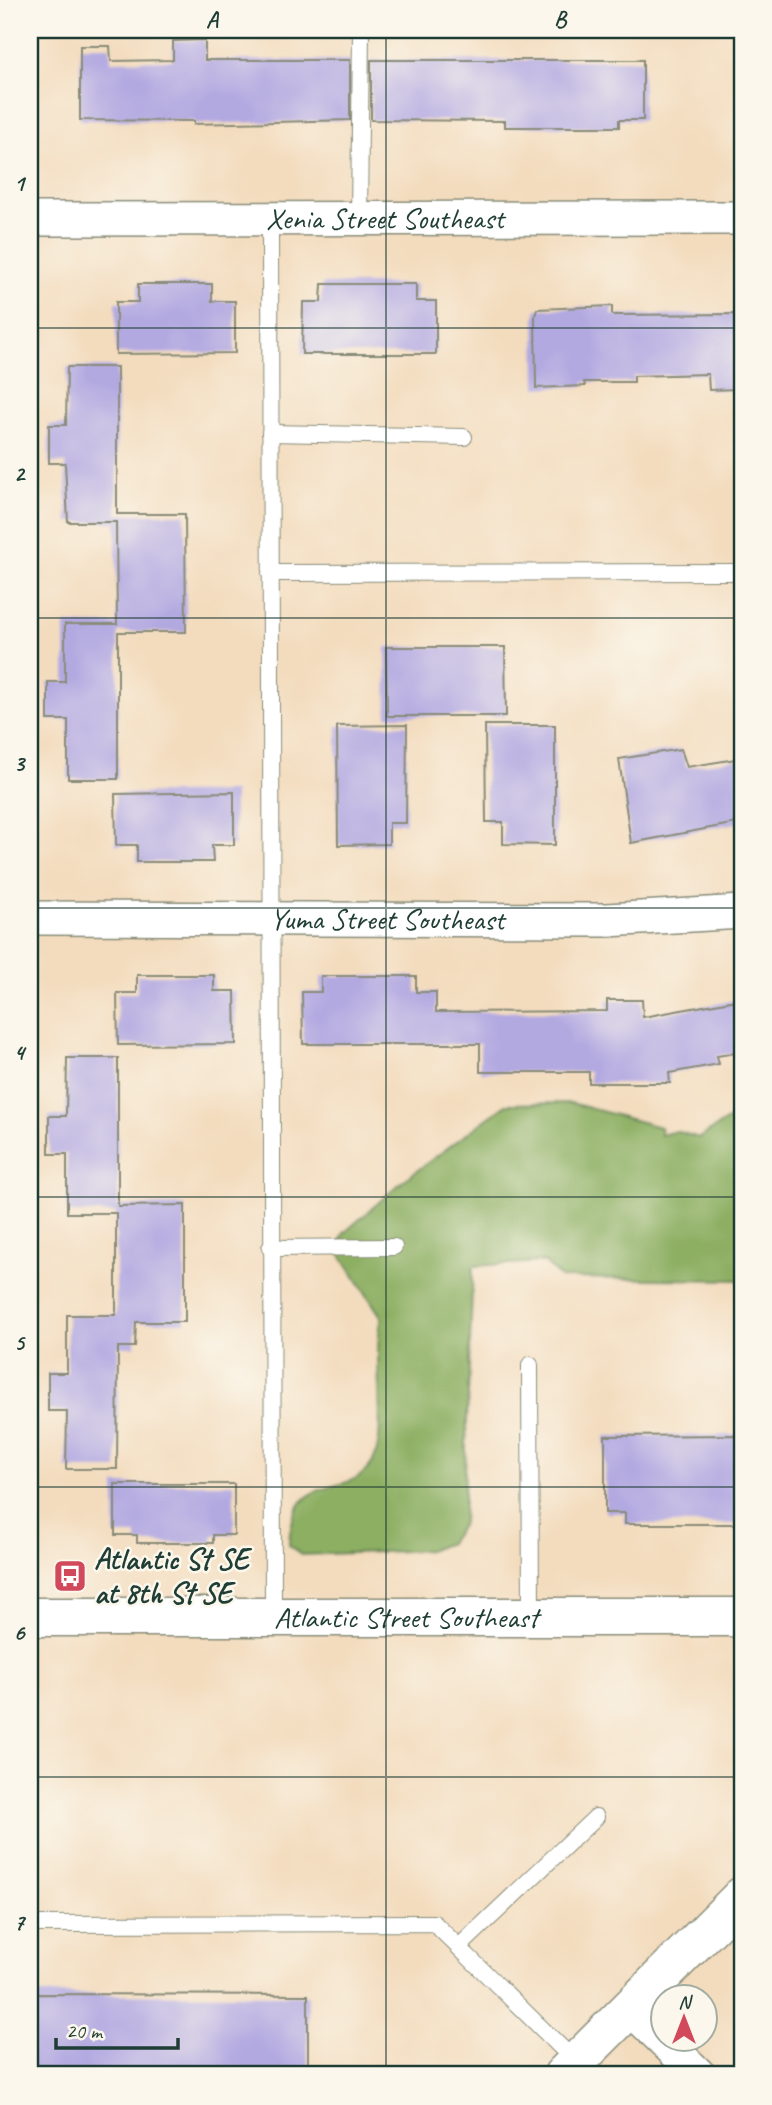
<svg xmlns="http://www.w3.org/2000/svg" width="772" height="2105" viewBox="0 0 772 2105" font-family="Caveat,sans-serif">
<style>
.forest{fill:#8caf62;stroke:#56764b;stroke-width:2}
.building{fill:#b2a9e1}
.lines{fill:none;stroke-linecap:round;stroke-linejoin:round}
.service-casing{stroke:#898c79;stroke-width:18}
.minor-casing{stroke:#898c79;stroke-width:36}
.tertiary-casing{stroke:#898c79;stroke-width:41}
.service{stroke:#fff;stroke-width:16}
.minor{stroke:#fff;stroke-width:33}
.tertiary{stroke:#fff;stroke-width:38}
.grid{fill:none;stroke:#1f3d34;stroke-width:2;stroke-opacity:0.55}
.labels{text-anchor:middle;stroke-width:5;stroke-linejoin:round;paint-order:stroke}
.street-label{font-size:30px;fill:#1f3d34;stroke:#fbf7ec}
.poi-label{font-size:30px;font-weight:bold;fill:#1f3d34;stroke:#fbf7ec;text-anchor:start}
.neatline{fill:none;stroke:#1f3d34;stroke-width:2.5}
.grid-label{font-size:23px;text-anchor:middle;font-weight:bold;fill:#1f3d34}
</style>
<rect width="100%" height="100%" fill="#fbf7ec"/>
<filter id="ink" filterUnits="userSpaceOnUse"><feTurbulence type="fractalNoise" baseFrequency=".0143" numOctaves="2"/><feDisplacementMap in="SourceGraphic" scale="14" xChannelSelector="R" yChannelSelector="G"/><feConvolveMatrix kernelMatrix="1 2 1 2 8 2 1 2 1" color-interpolation-filters="sRGB"/></filter>
<filter id="wash" filterUnits="userSpaceOnUse"><feTurbulence type="fractalNoise" baseFrequency=".00686" numOctaves="4" result="noise"/><feDisplacementMap in="SourceGraphic" scale="28" xChannelSelector="R" yChannelSelector="G"/><feGaussianBlur stdDeviation="1.57" result="paint"/><feColorMatrix in="noise" values="0 0 0 0 0 0 0 0 0 0 0 0 0 0 0 0 0 1.4 0 .05"/><feComposite in="paint" operator="in"/></filter>
<g filter="url(#wash)">
<rect width="100%" height="100%" fill="#f3dcbe"/>
<path class="forest" d="M571,1103L660,1127L661,1135L676,1131L699,1138L742,1111V1280L561,1278L544,1262L473,1266L463,1523L449,1543L431,1550L301,1555L289,1545C292,1468 346,1500 370,1466C391,1438 370,1358 382,1318L337,1249L344,1233L403,1181L507,1104Z"/>
<g id="blocks">
<g class="building">
<path d="M205,40V60H350V120L194,124V121L80,120V46H110L111,61L173,60V41Z"/>
<path d="M371,60H643V120H619V127H505V121L371,120Z"/>
<path d="M138,284H212V301H235V353L116,354V302H138Z"/>
<path d="M322,284H416V301H436V354H302L303,302H321Z"/>
<path d="M612,306V315L742,314V374H739V389L709,390L708,374L634,376V382H584L585,386L536,388L535,316L537,309Z"/>
<path d="M67,367H117V514H185L186,632H118V779H68V720H48V682H65V624H117L116,522H68L65,463H49V425H66Z"/>
<path d="M386,647H505L506,716H387Z"/>
<path d="M407,725L406,823H389V844L338,845L337,726Z"/>
<path d="M485,725H555V845L503,844V822H486Z"/>
<path d="M681,749L687,767L742,758V822L631,843L619,759Z"/>
<path d="M234,792V845H212L213,862H137V845H116L115,794Z"/>
<path d="M137,975H214V991H235L236,1044L118,1045L117,993H137Z"/>
<path d="M321,976H416V992H436V1012L607,1011V1000H642L643,1017L742,999V1052L717,1056L719,1064L669,1073L670,1083H589V1072H480V1044H303L302,992H321Z"/>
<path d="M67,1058H118V1206L185,1205V1322H136L135,1347H118L117,1469H66L67,1411H48V1373H67V1315H116V1213H67V1154H49V1116H66Z"/>
<path d="M742,1435V1524H625V1513H605V1436Z"/>
<path d="M115,1484H234V1535H213V1543H137V1535H115Z"/>
<path d="M30,1994L308,1995V2075H30Z"/>
</g>
</g>
</g>
<g filter="url(#ink)">
<use href="#blocks" fill-opacity="0" stroke="#898c79" stroke-width="2"/>
<g class="lines">
<defs>
<g id="service">
<path d="M270,219L273,1617"/>
<path d="M359,219L361,30"/>
<path d="M270,433L464,437"/>
<path d="M270,573L742,572"/>
<path d="M270,1248L394,1247"/>
<path d="M530,1365L531,1617"/>
<path d="M30,1924L434,1923L576,2062"/>
<path d="M459,1947L596,1817"/>
</g>
<g id="minor">
<path id="s1" d="M30,219L742,218"/>
<path id="s2" d="M30,918L607,920L742,912"/>
<path d="M630,2008L699,2075"/>
</g>
<g id="tertiary">
<path id="s3" d="M30,1617H742"/>
<path d="M563,2075L742,1896"/>
</g>
</defs>
<use href="#service" class="service-casing"/>
<use href="#minor" class="minor-casing"/>
<use href="#tertiary" class="tertiary-casing"/>
<use href="#service" class="service"/>
<use href="#minor" class="minor"/>
<use href="#tertiary" class="tertiary"/>
</g>
</g>
<path class="grid" d="M386,30V2075M30,328H742M30,618H742M30,908H742M30,1197H742M30,1487H742M30,1777H742"/>
<defs>
<symbol id="bus-square" viewBox="-11 -11 22 22"><rect x="-9" y="-9" width="18" height="18" rx="4" fill="#d1495b" stroke="#fbf7ec"/><path d="M-5-6H5V4H4V6H2V4H-2V6H-4V4H-5ZM-3.5-4V0h7V-4ZM-3.5 1.2v1.5H-2V1.2ZM2 1.2v1.5H3.5V1.2Z" fill="#fff"/></symbol>
</defs>
<g fill-rule="evenodd">
<use href="#bus-square" x="51" y="1557" width="38" height="38"/>
</g>
<g class="labels">
<g class="street-label">
<text dy="10" stroke="none"><textPath href="#s1" startOffset="355">Xenia Street Southeast</textPath></text>
<text dy="10" stroke="none"><textPath href="#s2" startOffset="357">Yuma Street Southeast</textPath></text>
<text dy="10" stroke="none"><textPath href="#s3" startOffset="376">Atlantic Street Southeast</textPath></text>
</g>
<g class="poi-label">
<text x="94" y="1569">Atlantic St SE<tspan x="94" dy="34">at 8th St SE</tspan></text>
</g>
</g>
<rect width="772" height="2105" fill="none" stroke="#fbf7ec" stroke-width="77"/>
<g transform="translate(684 2018)"><circle r="33" fill="#fbf7ec" stroke="#a3ada2" stroke-width="2"/>
<path d="M0-5L12 26L0 18L-12 26Z" fill="#d1495b"/>
<text y="-10" font-size="19" font-weight="bold" text-anchor="middle" fill="#1f3d34">N</text>
</g>
<path d="M56 2038v10h122v-10" fill="none" stroke="#1f3d34" stroke-width="3.5"/>
<text x="66" y="2038" font-size="21" fill="#1f3d34" stroke="#fbf7ec" stroke-width="5" paint-order="stroke">20 m</text>
<rect x="38" y="38" width="696" height="2028" class="neatline"/>
<g class="grid-label">
<text x="212" y="27">A</text>
<text x="560" y="27">B</text>
<text x="19" y="191">1</text>
<text x="19" y="481">2</text>
<text x="19" y="771">3</text>
<text x="19" y="1060">4</text>
<text x="19" y="1350">5</text>
<text x="19" y="1640">6</text>
<text x="19" y="1930">7</text>
</g>
</svg>
